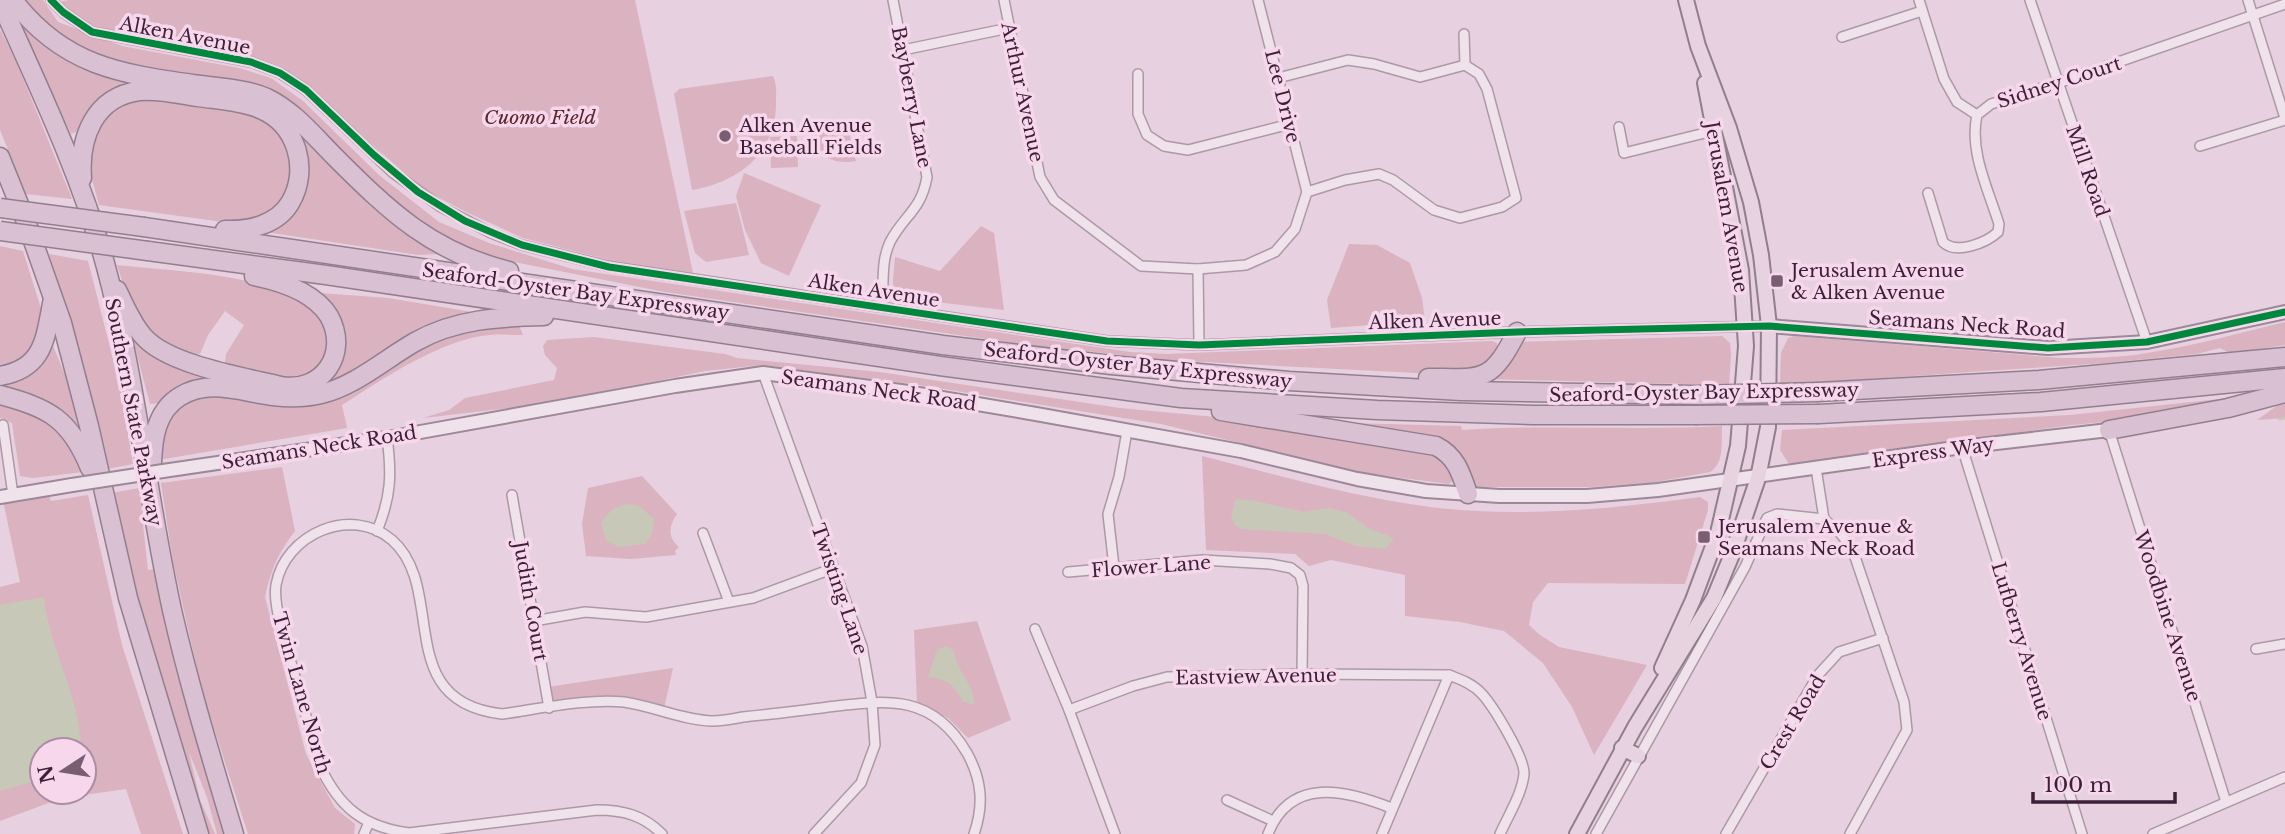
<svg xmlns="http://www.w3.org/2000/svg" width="2285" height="834" viewBox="0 0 2285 834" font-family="'Libre Baskerville',serif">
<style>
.green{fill:#dab2c0;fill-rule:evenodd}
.water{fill:#c8c8b8}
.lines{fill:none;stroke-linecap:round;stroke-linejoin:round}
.stream{stroke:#c8c8b8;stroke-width:2.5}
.street-casing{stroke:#ad98a7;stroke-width:12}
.secondary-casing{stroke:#9c8898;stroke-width:16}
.primary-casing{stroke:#927f8e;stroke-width:18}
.highway-casing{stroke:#927f8e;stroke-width:21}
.street{stroke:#efe2ea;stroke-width:9}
.secondary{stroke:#efe2ea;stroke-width:12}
.primary{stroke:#e7d3e0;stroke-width:14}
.highway{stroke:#dac0d3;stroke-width:18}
.secondary-bridge-casing{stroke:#9c8898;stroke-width:16;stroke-linecap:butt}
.highway-bridge-casing{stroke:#927f8e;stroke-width:21;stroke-linecap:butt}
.secondary-bridge{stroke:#efe2ea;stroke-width:12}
.highway-bridge{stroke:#dac0d3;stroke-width:18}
.cycleway-casing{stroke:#f7d7eb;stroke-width:11}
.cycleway{stroke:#00873e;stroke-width:7}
.poi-dot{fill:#785d73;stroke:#f7d7eb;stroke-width:2.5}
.labels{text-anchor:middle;stroke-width:7;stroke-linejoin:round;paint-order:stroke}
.street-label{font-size:19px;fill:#3d1f39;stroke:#f7d7eb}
.park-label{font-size:19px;font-style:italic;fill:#5a252a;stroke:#f7d7eb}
.poi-label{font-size:19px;fill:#3d1f39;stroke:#f7d7eb;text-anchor:start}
</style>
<rect width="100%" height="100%" fill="#e7d0df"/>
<g class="green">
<path d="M19,0H43L58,22L122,46L239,68L271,78L303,101L379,175L439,222L489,243L572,269L1130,352L1167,354L1492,341L1497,343L1499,351L1489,366L1454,375L1166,360L1006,342L665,292L509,261L457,248L398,210L327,140L81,53Z"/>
<path d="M69,0H635L693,273L609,260L523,238L466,212L421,188L299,79L277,66L252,59L94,29L58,2Z"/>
<path d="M16,16L130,78L132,87L82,125L79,131L71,134Z"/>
<path d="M0,29L16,61L72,199L26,194L0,130Z"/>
<path d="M773,76C777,84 776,94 776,103C776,154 738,182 692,190L674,94L679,89Z"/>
<path d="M146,95L244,108L269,119L286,139L294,165L290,189L278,208L259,222H223L99,205L88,165L89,137L102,114L126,98Z"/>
<path d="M847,125L856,161C830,165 819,156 811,132Z"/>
<path d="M302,132L402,232L439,254L418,255L259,231L300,202L298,136Z"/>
<path d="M797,136L798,167L771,168L770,137Z"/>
<path d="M744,173L821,205L789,276L761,263L745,230L736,196Z"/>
<path d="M736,203L749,255L706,262L695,253L684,211Z"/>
<path d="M981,226L994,233L1004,310L894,297L893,281L895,257L940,271Z"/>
<path d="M1349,244L1377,245L1410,263L1422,298L1425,321L1331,328L1327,300Z"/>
<path d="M0,246L23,251L44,318L35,351L0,371Z"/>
<path d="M49,254L88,261L121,391L133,464L107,469L79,357Z"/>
<path d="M117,265C169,271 298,274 326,322C334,336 329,350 325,364L301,380L231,366L225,362L226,354L244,325L225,311L208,335L200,354L187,356L174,353L133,315Z"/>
<path d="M307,292L388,298L484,314L326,387L323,381L341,339Z"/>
<path d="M2285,322V345L2231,354L2220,348L2197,354L2105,363L1780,385L1781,353L1788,338L1794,336L2060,358C2089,358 2118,358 2147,353C2194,346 2239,333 2285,322Z"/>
<path d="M518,323L523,335C512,335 501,334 490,335C443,338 381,380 342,405L347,428L158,460L159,431L172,409L194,394L222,393L284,403L450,331Z"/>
<path d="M136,334L213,373C205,387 166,404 150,404L132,336Z"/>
<path d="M1722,336L1730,343L1731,354L1729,385L1485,379L1519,342Z"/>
<path d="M594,337L725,354L737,358L879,372L1120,408L1226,418L1433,451L1446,459L1455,479L1449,484L1364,473L1161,424L919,385L762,365L705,371L552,403L423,418L449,410L465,398L554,380L557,368L545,355L543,346L547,340Z"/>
<path d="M52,343L69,385L79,432L0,390V380L43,360Z"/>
<path d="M2247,396L2113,425L2104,422L2072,425L1789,464L1780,450L1782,430L2070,415Z"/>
<path d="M0,404L29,409L69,437L83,472L33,478L20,476L12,423L0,418Z"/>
<path d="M2285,404V418L2257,420L2278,405Z"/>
<path d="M1348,423L1461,426L1462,430C1548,424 1635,431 1722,426C1721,441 1725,463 1710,472L1650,483L1591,487H1477L1471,484L1459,455L1351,427Z"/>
<path d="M1202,456C1277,475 1353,497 1430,507C1520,518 1611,509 1700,497L1708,502V510L1685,584L1548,583L1533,602L1529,625L1540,635L1559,647L1647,665L1594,755L1572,707L1543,663L1504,631L1460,622L1405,616V575L1331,560L1309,566L1295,554L1206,550Z"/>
<path d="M282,467L295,531C278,553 271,570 265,597L306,754L335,808L355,824L354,834H248L202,691L173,562L161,483Z"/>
<path d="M642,476L677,514C669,525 667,537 679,547L675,551L676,555L631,559L586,556L582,524L588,488Z"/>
<path d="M139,488L148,570L154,569L182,691L224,834H217L207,797L189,752L200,800L215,834H206L140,608L112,493Z"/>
<path d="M48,493L51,501L88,495L122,645L183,834H141L126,789L62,798L0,821V587L20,582L3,500ZM42,750H84V792H42Z"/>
<path d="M977,621L1011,720L968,738L948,718L917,702L914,630Z"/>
<path d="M673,668L664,709L628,700L551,706L548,687Z"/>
</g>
<g class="water">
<path d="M1236,499L1256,501L1305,512L1329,508L1346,512L1370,529L1394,538L1386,549L1356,546L1325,534L1241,529L1235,525L1231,516Z"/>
<path d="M631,504L639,506L654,519L652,534L645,544L619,547L606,541L601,523C609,510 616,505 631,504Z"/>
<path d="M44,597C49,650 81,697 81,750H42V779L0,791V605Z"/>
<path d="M947,646L954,651C957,672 976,687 974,705L964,702C951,684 951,680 928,677L937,649Z"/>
</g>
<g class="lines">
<path class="stream" d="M2279,419L2285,418"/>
<defs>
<g id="street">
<path d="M51,0L63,12L92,32L251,62L280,73L306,90L392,172L441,207L491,233L522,245L607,266L1107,341L1199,345L1517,332L1769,326"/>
<path d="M1004,0L1040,177L1054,200L1141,266L1198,269L1246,265L1275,252L1295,229L1307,192"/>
<path d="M1258,0L1307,192"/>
<path d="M1919,0L1944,79L1957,102L1977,115"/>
<path d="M2030,0L2147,342"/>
<path d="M2248,0L2285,118"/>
<path d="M1464,34L1465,65"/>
<path d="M1842,37L1922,11"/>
<path d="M903,50L1009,28"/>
<path d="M1138,74V114L1147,135L1164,146L1188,150L1290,124"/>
<path d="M1278,78L1348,60L1374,64L1420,77L1465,65L1479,74L1487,89L1516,198L1502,207L1460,218L1434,210L1393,180L1379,174L1345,180L1307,192"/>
<path d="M1619,127L1624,153L1717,130"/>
<path d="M2200,146L2285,120"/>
<path d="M1928,193L1943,242C1956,255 1986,243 1998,232L1999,224C1988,189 1969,151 1977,115L1991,104L2058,83L2285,4"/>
<path d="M1198,269L1199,345"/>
<path d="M881,307C885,285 880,263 890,242C904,215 921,211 927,177L893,0"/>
<path d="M763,373L862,646L872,702L875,745L861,783L814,834"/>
<path d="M3,425L13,495"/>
<path d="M2109,430L2226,802"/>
<path d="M1962,447L2082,834"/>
<path d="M1816,468L1824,519L1840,533L1852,548L1904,702L1907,730L1850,834"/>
<path d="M512,495L549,708"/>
<path d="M377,531C391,497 392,474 387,438"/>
<path d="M703,533L729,602"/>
<path d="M1114,567L1108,514L1119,477L1127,431"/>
<path d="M1068,572L1203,560L1270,564L1291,568L1300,575L1303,586L1302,674"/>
<path d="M534,621L585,612L646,617L753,598L834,568"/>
<path d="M1035,629L1069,710L1115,834"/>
<path d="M2256,649L2285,644"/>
<path d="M1069,710L1133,686L1167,677L1302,674L1449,675C1462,680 1473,684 1482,694C1493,706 1525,758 1524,774C1522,794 1508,816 1500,834"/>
<path d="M1227,800L1273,821"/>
<path d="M364,834L369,822"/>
<path d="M662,834C643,815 623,810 597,810L409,833C363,827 339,807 320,766C307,720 294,673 281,627C278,614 274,599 276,585C285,534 351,505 392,540C448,589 391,702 502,714C538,709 589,698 624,702C653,706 682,720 712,721C722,721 733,719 743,717C772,714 800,711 828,707C887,700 932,693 967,753C982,780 984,805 974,834"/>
<path d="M1268,834C1290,776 1346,790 1391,808"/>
<path d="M1382,834L1449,675"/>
<path d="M1596,834L1745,567L1767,518L1777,514L1824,519"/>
<path d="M1726,834L1818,675L1839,652L1883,638"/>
<path d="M2153,834L2285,777"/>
</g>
<g id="secondary">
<path d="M1769,326L2048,348L2147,342L2285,312"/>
<path d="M163,471L387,438L675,386L763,373L901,391L1036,414L1241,451L1357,479L1426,491L1499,496H1587L1658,490L1962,447L2109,430"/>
<path d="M0,497L72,485"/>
</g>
<g id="primary">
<path d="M1662,668L1693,600L1718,533L1738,446L1746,346L1741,270L1705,83"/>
<path d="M1622,748L1638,756"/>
<path d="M1577,834L1635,727L1714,598L1733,552L1758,478L1768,427L1769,326L1761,255L1751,202L1729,128L1698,46L1686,0"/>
</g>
<g id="highway">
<path d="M13,0C64,67 122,74 200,85C222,88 247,89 267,98C294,111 314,136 335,157C390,212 432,252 509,271"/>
<path d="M0,1C39,88 81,175 106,267C136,379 147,496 172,610C189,685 212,760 234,834"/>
<path d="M0,157L27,224L62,323L89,426L128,598L199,834"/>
<path d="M82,178C79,138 94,97 139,91C158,89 179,94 198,97C218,100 241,101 260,109C297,124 310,170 290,203C277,225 248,231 225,230"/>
<path d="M144,227L943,345L1111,365L1289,381L1461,391L1698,395"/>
<path d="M148,251L326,275L940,366L1181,398L1377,410L1533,415H1695"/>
<path d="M117,290C125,306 132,324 144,337C169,365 244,377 281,386C322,393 350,354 329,316C314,292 279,281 254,276"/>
<path d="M0,376C46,368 45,336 53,299"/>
<path d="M1428,378C1483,378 1490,384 1517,332"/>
<path d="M1818,392L2039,380L2285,357"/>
<path d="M0,395C49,408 70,419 90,468"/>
<path d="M1221,411L1436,446C1456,456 1461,473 1468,494"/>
<path d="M1819,414L2041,402L2285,378"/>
<path d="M2109,430L2228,408L2285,393"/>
<path d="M152,463C153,438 156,412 179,397C209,378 241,392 273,396C290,398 305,398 321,394C355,386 385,359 415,342C455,319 499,317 544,316"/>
</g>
</defs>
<use href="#street" class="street-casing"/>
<use href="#secondary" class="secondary-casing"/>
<use href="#primary" class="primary-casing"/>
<use href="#highway" class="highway-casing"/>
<use href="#street" class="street"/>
<use href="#secondary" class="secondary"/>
<use href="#primary" class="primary"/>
<use href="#highway" class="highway"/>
<defs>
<path id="secondary-bridge" d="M72,485L163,471"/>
<g id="highway-bridge">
<path d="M0,208L144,227"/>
<path d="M0,231L148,251"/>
<path d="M1698,395L1818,392"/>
<path d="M1695,415L1819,414"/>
</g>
</defs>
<use href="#secondary-bridge" class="secondary-bridge-casing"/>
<use href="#highway-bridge" class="highway-bridge-casing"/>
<use href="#secondary-bridge" class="secondary-bridge"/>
<use href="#highway-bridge" class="highway-bridge"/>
<defs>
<path id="cycleway" d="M51,0L63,12L92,32L251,62L280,73L306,90L374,155L418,192L465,221L522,245L609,267L1107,341L1199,345L1517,332L1769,326L2048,348L2147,342L2285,312"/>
</defs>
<use href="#cycleway" class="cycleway-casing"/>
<use href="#cycleway" class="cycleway"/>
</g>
<g class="poi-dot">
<circle cx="725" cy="136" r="7"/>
<rect x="1770" y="274" width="14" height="14" rx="3.5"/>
<rect x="1697" y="530" width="14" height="14" rx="3.5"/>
</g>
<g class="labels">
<g class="street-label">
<text transform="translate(185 35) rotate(11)" y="7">Alken Avenue</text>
<text transform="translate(2059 82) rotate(-18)" y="7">Sidney Court</text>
<text transform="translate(1023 92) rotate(78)" y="7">Arthur Avenue</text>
<text transform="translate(1283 96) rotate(76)" y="7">Lee Drive</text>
<text transform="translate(912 97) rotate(79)" y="7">Bayberry Lane</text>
<text transform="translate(2088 171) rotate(71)" y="7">Mill Road</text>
<text transform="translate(1727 207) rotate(80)" y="7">Jerusalem Avenue</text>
<text transform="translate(874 290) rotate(9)" y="7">Alken Avenue</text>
<text transform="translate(576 291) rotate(8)" y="7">Seaford-Oyster Bay Expressway</text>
<text transform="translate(1435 320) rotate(-2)" y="7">Alken Avenue</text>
<text transform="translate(1967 324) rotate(4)" y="7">Seamans Neck Road</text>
<text transform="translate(1138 365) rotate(6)" y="7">Seaford-Oyster Bay Expressway</text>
<text transform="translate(879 390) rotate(8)" y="7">Seamans Neck Road</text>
<text transform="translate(1704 392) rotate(-1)" y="7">Seaford-Oyster Bay Expressway</text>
<text transform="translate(134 412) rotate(79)" y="7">Southern State Parkway</text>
<text transform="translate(319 447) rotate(-9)" y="7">Seamans Neck Road</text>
<text transform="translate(1933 452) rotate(-8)" y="7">Express Way</text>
<text transform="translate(1151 566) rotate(-4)" y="7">Flower Lane</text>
<text transform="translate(840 589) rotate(71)" y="7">Twisting Lane</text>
<text transform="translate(531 601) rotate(80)" y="7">Judith Court</text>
<text transform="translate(2168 616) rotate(72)" y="7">Woodbine Avenue</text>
<text transform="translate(2022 641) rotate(73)" y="7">Lufberry Avenue</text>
<text transform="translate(1256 676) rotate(-1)" y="7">Eastview Avenue</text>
<text transform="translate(302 693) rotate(74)" y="7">Twin Lane North</text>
<text transform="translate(1792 722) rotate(-59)" y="7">Crest Road</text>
</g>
<g class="park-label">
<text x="540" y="124">Cuomo Field</text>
</g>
<g class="poi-label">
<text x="739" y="132">Alken Avenue<tspan x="739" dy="22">Baseball Fields</tspan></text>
<text x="1791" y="277">Jerusalem Avenue<tspan x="1791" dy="22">&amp; Alken Avenue</tspan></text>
<text x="1718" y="533">Jerusalem Avenue &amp;<tspan x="1718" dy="22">Seamans Neck Road</tspan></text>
</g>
</g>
<g transform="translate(63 771) rotate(258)"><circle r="33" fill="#f7d7eb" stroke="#ad8da4" stroke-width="2"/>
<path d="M0-5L12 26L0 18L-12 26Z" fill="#785d73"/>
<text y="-10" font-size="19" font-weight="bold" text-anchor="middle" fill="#3d1f39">N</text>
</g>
<path d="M2033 792v10h142v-10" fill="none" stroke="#3d1f39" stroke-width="3.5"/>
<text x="2044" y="792" font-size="21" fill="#3d1f39" stroke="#f7d7eb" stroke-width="5" paint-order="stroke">100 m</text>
</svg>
